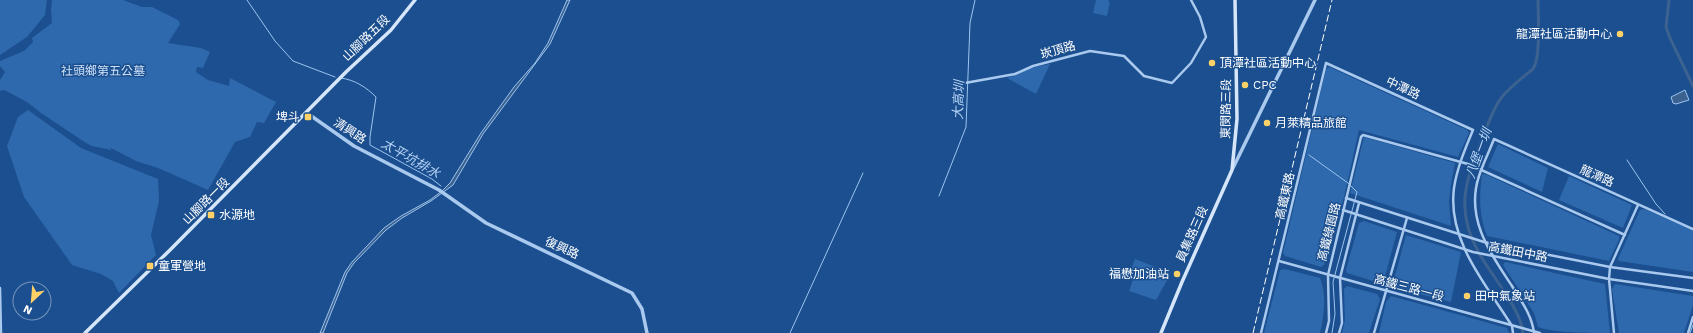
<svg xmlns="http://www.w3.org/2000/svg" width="1693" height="333" viewBox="0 0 1693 333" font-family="'Work Sans','Noto Sans TC',sans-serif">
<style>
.green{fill:#2e69ad}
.water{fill:#3c6290;stroke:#9cc4f0}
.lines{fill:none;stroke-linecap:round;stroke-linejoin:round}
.stream{stroke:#9cc4f0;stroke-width:1}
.canal{stroke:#3c6290;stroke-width:3}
.minor{stroke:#a9c9ee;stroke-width:2.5}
.tertiary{stroke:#a9c9ee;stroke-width:3.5}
.secondary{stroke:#d6e6fa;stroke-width:3.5}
.rail{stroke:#fff;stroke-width:1;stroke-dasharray:7 3;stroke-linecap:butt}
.poi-dot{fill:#ffd166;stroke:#1b4f8f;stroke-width:1.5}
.labels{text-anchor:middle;stroke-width:3;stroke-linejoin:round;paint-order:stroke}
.poi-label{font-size:12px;fill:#fff;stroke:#1b4f8f;text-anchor:start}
.street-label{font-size:12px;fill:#fff;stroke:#1b4f8f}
.park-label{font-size:12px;fill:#cfe3fa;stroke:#1b4f8f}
.water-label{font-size:13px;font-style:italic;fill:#b5d3f5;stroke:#1b4f8f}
</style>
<rect width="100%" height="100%" fill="#1b4f8f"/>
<g class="green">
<path d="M0,0H47L45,15L27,37L0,55Z"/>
<path d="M52,0H123L142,7H152L178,20L180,24L168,43L201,48L210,52L203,68L197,67L196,72L208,80L229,86L230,78L276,102L264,123L257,122L250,137L235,142L208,190L158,168L136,161L111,148V150L92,146L86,143L41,113L27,102L4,90L0,91V80L5,72L0,66V61L24,51L33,42L32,38L52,23L51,10Z"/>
<path d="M1096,0H1109L1108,2H1110L1107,16L1093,13Z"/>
<path d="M1050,64L1036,94L1007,78L1031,68Z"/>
<path d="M1329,67L1467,130L1469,133L1458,157L1359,130L1344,197L1324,265L1321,267L1285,256L1283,253L1326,69Z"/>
<path d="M28,110L81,148L158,179L159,201L151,235L156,255L119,293L113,281L101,274L72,265L24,197L7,146L18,117Z"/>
<path d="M1364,137L1455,163L1451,184L1449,202L1451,226L1350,193Z"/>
<path d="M1498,144L1548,168L1542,192L1488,167Z"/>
<path d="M1482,174L1487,175L1619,236V240L1609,261L1487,236C1479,216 1479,196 1482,174Z"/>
<path d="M1569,176L1632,205L1623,228L1559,200Z"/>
<path d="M1644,209L1693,230V272L1619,261L1618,259L1640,210Z"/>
<path d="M1364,221L1397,232L1383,284L1347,273L1346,270L1359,223Z"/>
<path d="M1406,235L1461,252L1451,302L1392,287Z"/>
<path d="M1135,259L1153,266L1169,277L1156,300L1129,291L1134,277L1129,275Z"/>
<path d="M1505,262L1605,284L1610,333C1591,333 1554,333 1538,327L1534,313L1503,265Z"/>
<path d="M1285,269L1320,278C1327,295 1324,316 1320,333H1264L1280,270Z"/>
<path d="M1615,284L1693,296V305L1684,333H1619L1612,289Z"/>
<path d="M1347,286L1377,294L1380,299L1369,333H1342L1345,320L1344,289Z"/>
<path d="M1391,296L1507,328L1509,333H1379L1386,302Z"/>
</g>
<g class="water">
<path d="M567,0H570L550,44L483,134L453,185L431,201L402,218L386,230L354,263L347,273L323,333H320L345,272L352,262L384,228L401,216L430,200L442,191L450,183L481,133L514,87L535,63L548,43Z"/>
<path d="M1685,90L1689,100L1676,104L1673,103L1671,97Z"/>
</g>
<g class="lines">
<g class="stream">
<path d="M247,0L275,41L293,61L335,77"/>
<path d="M341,78C355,80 366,87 376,97L370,137V145L432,179L441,186"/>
<path d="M1309,155L1348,183L1357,192L1333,282L1335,314L1332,333"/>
<path d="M1627,160L1656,204L1665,214"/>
<path d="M939,196L966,127L970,23L975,0"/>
<path d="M790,333L863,173"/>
<path d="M1690,333L1693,325"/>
</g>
<g class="canal">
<path d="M1669,0L1666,27L1670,38L1693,86"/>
<path d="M1523,333C1521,309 1491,275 1479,253C1454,209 1466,180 1483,137C1488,124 1493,109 1501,98C1510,87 1522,78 1533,69C1541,57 1538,16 1538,0"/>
</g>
<g class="minor">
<path d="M965,83L1015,74L1033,66L1090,51L1124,56L1144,76L1172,83L1191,63L1206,37L1200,17L1191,0"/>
<path d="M1346,198L1484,242L1610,267L1693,278"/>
<path d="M1343,210L1473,252L1609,279L1693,291"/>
<path d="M1279,261L1540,333"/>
<path d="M0,288L1,333"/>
<path d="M1261,333L1326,63L1473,130C1465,149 1457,168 1454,188C1447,241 1486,284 1512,326L1513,333"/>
<path d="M1326,333L1329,321L1328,275L1361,137L1363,135L1468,164L1625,235"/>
<path d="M1339,333L1342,323L1340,278L1359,203"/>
<path d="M1374,333L1407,218"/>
<path d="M1534,333C1532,315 1521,301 1512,286C1490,253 1465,218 1479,176C1483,164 1489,152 1494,139L1693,229"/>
<path d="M1614,333L1609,279L1610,267L1638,205"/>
<path d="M1688,333L1693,317"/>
</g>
<g class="tertiary">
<path d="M307,113L354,146L439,190L486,223L632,293L642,309L647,333"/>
<path d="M1233,168L1315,0"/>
</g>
<g class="secondary">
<path d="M85,333L170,250L346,72L391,30L415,0"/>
<path d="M1161,333L1182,282L1232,170L1237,119L1235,0"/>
</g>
<path class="rail" d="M1253,333L1332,0"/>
</g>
<g class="poi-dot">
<circle cx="1620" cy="34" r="4"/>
<circle cx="1212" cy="63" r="4"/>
<circle cx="1245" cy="85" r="4"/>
<rect x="304" y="113" width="8" height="8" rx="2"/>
<circle cx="1267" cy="123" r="4"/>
<rect x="207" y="211" width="8" height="8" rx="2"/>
<rect x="146" y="262" width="8" height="8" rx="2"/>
<circle cx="1177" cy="274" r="4"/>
<circle cx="1467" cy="296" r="4"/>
</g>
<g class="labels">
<g class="poi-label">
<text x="1612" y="38" text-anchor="end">龍潭社區活動中心</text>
<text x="1220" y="67">頂潭社區活動中心</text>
<text x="1253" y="89">CPC</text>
<text x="300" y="121" text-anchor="end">埤斗</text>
<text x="1275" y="127">月萊精品旅館</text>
<text x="219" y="219">水源地</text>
<text x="158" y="270">童軍營地</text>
<text x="1169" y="278" text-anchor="end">福懋加油站</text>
<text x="1475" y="300">田中氣象站</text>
</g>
<g class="street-label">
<text transform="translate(366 38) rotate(-44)" y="4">山腳路五段</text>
<text transform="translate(1058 50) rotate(-16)" y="4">崁頂路</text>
<text transform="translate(1403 88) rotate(25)" y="4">中潭路</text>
<text transform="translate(1226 109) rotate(-89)" y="4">東閔路三段</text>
<text transform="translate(350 131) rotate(33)" y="4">清興路</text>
<text transform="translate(1597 176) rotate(24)" y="4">龍潭路</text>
<text transform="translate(1285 196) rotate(-77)" y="4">高鐵東路</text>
<text transform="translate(206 201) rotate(-45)" y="4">山腳路一段</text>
<text transform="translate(1329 232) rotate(-76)" y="4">高鐵綠園路</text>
<text transform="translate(1192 234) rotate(-66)" y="4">員集路三段</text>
<text transform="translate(562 248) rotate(24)" y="4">復興路</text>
<text transform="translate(1518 252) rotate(11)" y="4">高鐵田中路</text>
<text transform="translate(1409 288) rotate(15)" y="4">高鐵三路一段</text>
</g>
<g class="park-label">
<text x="103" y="75">社頭鄉第五公墓</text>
</g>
<g class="water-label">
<text transform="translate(958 100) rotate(-88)" y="5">大高圳</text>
<text transform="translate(1478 153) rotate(-70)" y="5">八堡一圳</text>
<text transform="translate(411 158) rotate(30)" y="5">太平坑排水</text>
</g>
</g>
<g transform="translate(32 301) rotate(206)"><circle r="19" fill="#1b4f8f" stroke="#7695bc"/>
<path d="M0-3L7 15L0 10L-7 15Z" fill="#ffd166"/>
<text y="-6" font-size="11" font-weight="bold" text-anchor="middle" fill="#ffffff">N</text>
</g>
</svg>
